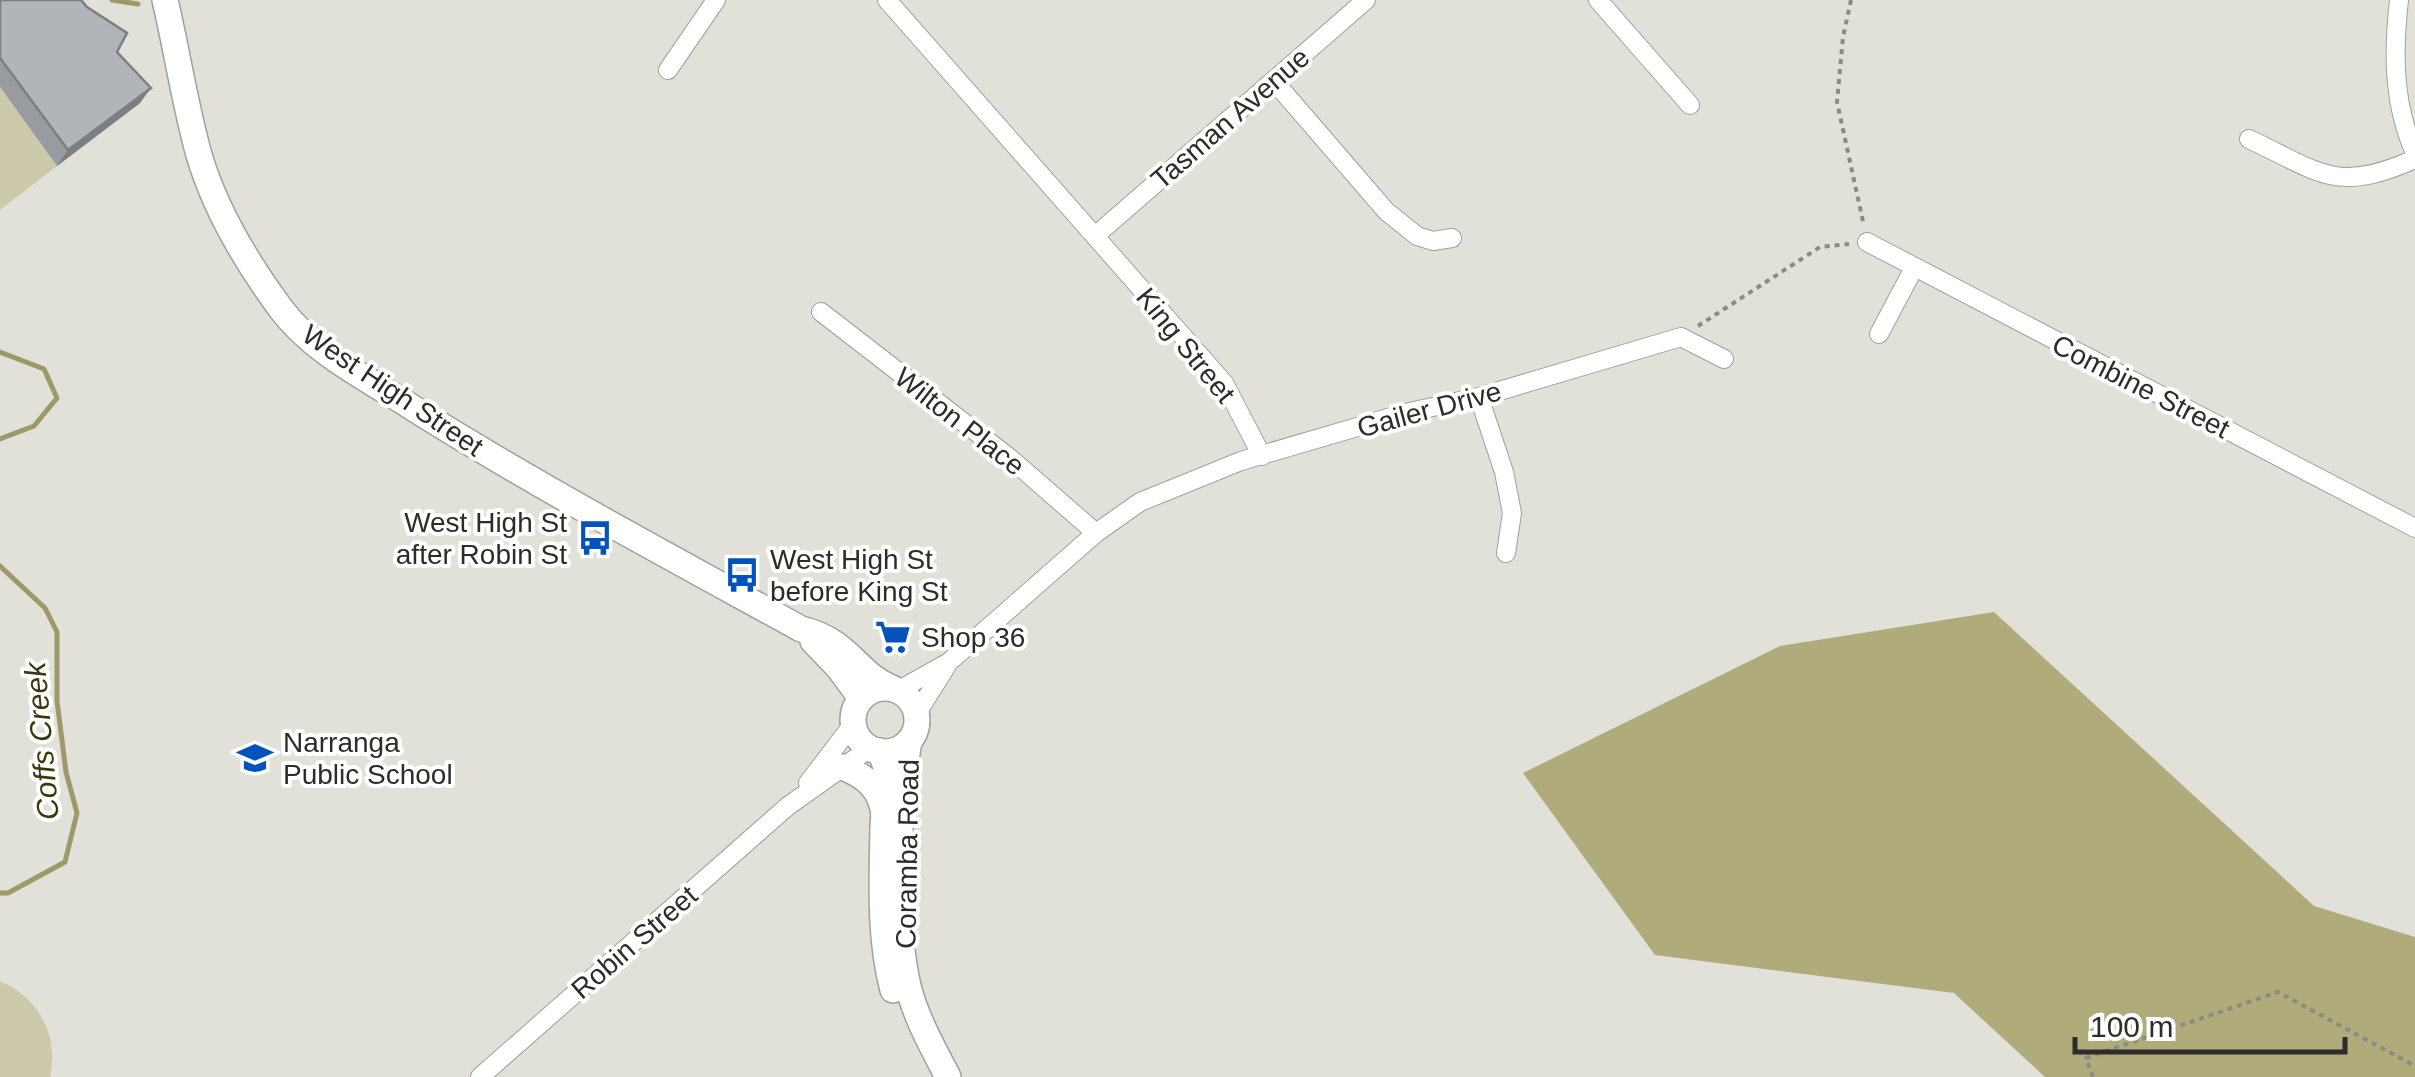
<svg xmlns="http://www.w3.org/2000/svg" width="2415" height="1077" viewBox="0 0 2415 1077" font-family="Helvetica,sans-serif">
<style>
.green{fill:#cdcaac}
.forest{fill:#afab7a}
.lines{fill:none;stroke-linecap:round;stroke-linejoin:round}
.stream{stroke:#9e9969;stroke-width:5}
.minor-casing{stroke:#a1a19b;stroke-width:20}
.secondary-casing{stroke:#a1a19b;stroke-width:28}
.path{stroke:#8b8b86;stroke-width:4;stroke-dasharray:5 5;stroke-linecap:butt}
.minor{stroke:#fff;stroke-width:18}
.secondary{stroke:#fff;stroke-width:25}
.wall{fill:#989ca0}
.shaded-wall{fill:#7c7f82}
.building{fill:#b1b5ba;stroke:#7c7f82;stroke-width:2.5}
.labels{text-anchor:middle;stroke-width:8;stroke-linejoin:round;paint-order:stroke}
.street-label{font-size:28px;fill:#2c2c29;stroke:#fffffe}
.poi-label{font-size:28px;fill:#2c2c29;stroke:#fffffe;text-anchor:start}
.water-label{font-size:30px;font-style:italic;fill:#3a360e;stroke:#fffffe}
</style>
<rect width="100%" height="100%" fill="#e1e1da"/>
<g class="green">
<path d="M0,87L57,166L0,210Z"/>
<path d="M0,981C39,998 59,1035 50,1077H0Z"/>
</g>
<path class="forest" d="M1994,612L2314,906L2415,937V1077H2045L1954,993L1655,955L1523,773L1780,646Z"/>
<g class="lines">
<g class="stream">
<path d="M112,0L138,4"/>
<path d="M0,352L44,369L57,398L34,426L0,439"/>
<path d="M0,566L45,608L57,632V701L66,772L77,813L65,862L8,893H0"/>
</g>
<defs>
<g id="minor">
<path d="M887,0L1224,383L1262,456"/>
<path d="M1598,0L1690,105"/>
<path d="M2399,0C2393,53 2393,104 2415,153"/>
<path d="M668,70L716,0"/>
<path d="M1274,81L1386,211L1417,236L1433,241L1452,238"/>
<path d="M2249,139C2321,173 2336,194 2415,159"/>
<path d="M1095,236L1366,0"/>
<path d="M1867,242L2415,528"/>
<path d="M821,312L1011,459L1096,533"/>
<path d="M1879,334L1914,268"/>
<path d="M1479,397L1504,472L1512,513L1506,553"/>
<path d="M899,690L949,662L1096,533L1140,502L1241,461L1405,413L1479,397L1681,337L1724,359"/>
<path d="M917,713L946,667"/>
<path d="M808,783L853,724"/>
<path d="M480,1077L788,806L870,748"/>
</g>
<g id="secondary">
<path d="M165,0C177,51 185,105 199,155C215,209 247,263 281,309C313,352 368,379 413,408C539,487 670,557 801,629C851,641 855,673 892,688"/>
<path d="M813,641L838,667L861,698"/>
<circle cx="885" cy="720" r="32"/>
<path d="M909,741C898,806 893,922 908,986C916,1018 933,1048 948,1077"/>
<path d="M880,751C896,788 884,792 883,827C882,882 879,937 893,990"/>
<path d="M843,767C867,777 881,789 884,815"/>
</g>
</defs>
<use href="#minor" class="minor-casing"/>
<use href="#secondary" class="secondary-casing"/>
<g class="path">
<path d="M1851,0L1843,37L1837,102L1864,226"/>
<path d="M1698,326L1820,247L1849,244"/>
<path d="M2093,1077L2086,1058L2278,992L2415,1066"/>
</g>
<use href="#minor" class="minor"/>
<use href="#secondary" class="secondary"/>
</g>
<path class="wall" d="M0,0L117,52L140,103L57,166L0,87Z"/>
<path class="shaded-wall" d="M151,88L140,103L57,166L68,150Z"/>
<path class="building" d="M0,0H81L87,7L127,33L117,52L151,88L68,150L0,58Z"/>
<defs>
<symbol id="bus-bare" viewBox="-9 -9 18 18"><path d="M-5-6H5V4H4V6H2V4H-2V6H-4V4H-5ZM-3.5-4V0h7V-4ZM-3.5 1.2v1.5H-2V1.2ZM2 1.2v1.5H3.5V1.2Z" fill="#0453bd" stroke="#fffffe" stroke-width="2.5" paint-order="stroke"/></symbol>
<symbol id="supermarket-bare" viewBox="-9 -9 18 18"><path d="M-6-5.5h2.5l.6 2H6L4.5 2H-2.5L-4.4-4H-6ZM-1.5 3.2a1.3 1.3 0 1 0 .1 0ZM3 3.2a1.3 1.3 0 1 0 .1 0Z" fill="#0453bd" stroke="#fffffe" stroke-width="2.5" paint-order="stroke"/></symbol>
<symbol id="school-bare" viewBox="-9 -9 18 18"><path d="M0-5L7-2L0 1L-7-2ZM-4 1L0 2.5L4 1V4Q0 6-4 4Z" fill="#0453bd" stroke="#fffffe" stroke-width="2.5" paint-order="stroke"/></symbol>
</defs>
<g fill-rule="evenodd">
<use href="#bus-bare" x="570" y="513" width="50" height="50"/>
<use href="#bus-bare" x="717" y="550" width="50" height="50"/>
<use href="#supermarket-bare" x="868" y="612" width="50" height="50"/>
<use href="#school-bare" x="230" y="733" width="50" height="50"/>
</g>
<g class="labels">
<g class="street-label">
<text transform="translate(1230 118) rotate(-41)" y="10">Tasman Avenue</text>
<text transform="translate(1186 345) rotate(51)" y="10">King Street</text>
<text transform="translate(2141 386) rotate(27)" y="10">Combine Street</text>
<text transform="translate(393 390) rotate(34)" y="10">West High Street</text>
<text transform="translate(1429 409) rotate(-15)" y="10">Gailer Drive</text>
<text transform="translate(960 421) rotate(38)" y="10">Wilton Place</text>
<text transform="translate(907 854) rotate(-89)" y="10">Coramba Road</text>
<text transform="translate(634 942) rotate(-41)" y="10">Robin Street</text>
</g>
<g class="poi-label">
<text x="567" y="532" text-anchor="end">West High St<tspan x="567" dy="32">after Robin St</tspan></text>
<text x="770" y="569">West High St<tspan x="770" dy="32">before King St</tspan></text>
<text x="921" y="647">Shop 36</text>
<text x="283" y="752">Narranga<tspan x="283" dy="32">Public School</tspan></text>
</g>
<g class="water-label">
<text transform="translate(42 741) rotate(-95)" y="10">Coffs Creek</text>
</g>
</g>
<path d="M2075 1037v15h270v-15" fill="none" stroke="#2c2c29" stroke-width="5"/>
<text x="2090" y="1037" font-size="30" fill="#2c2c29" stroke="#fffffe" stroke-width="8" paint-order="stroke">100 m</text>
</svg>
